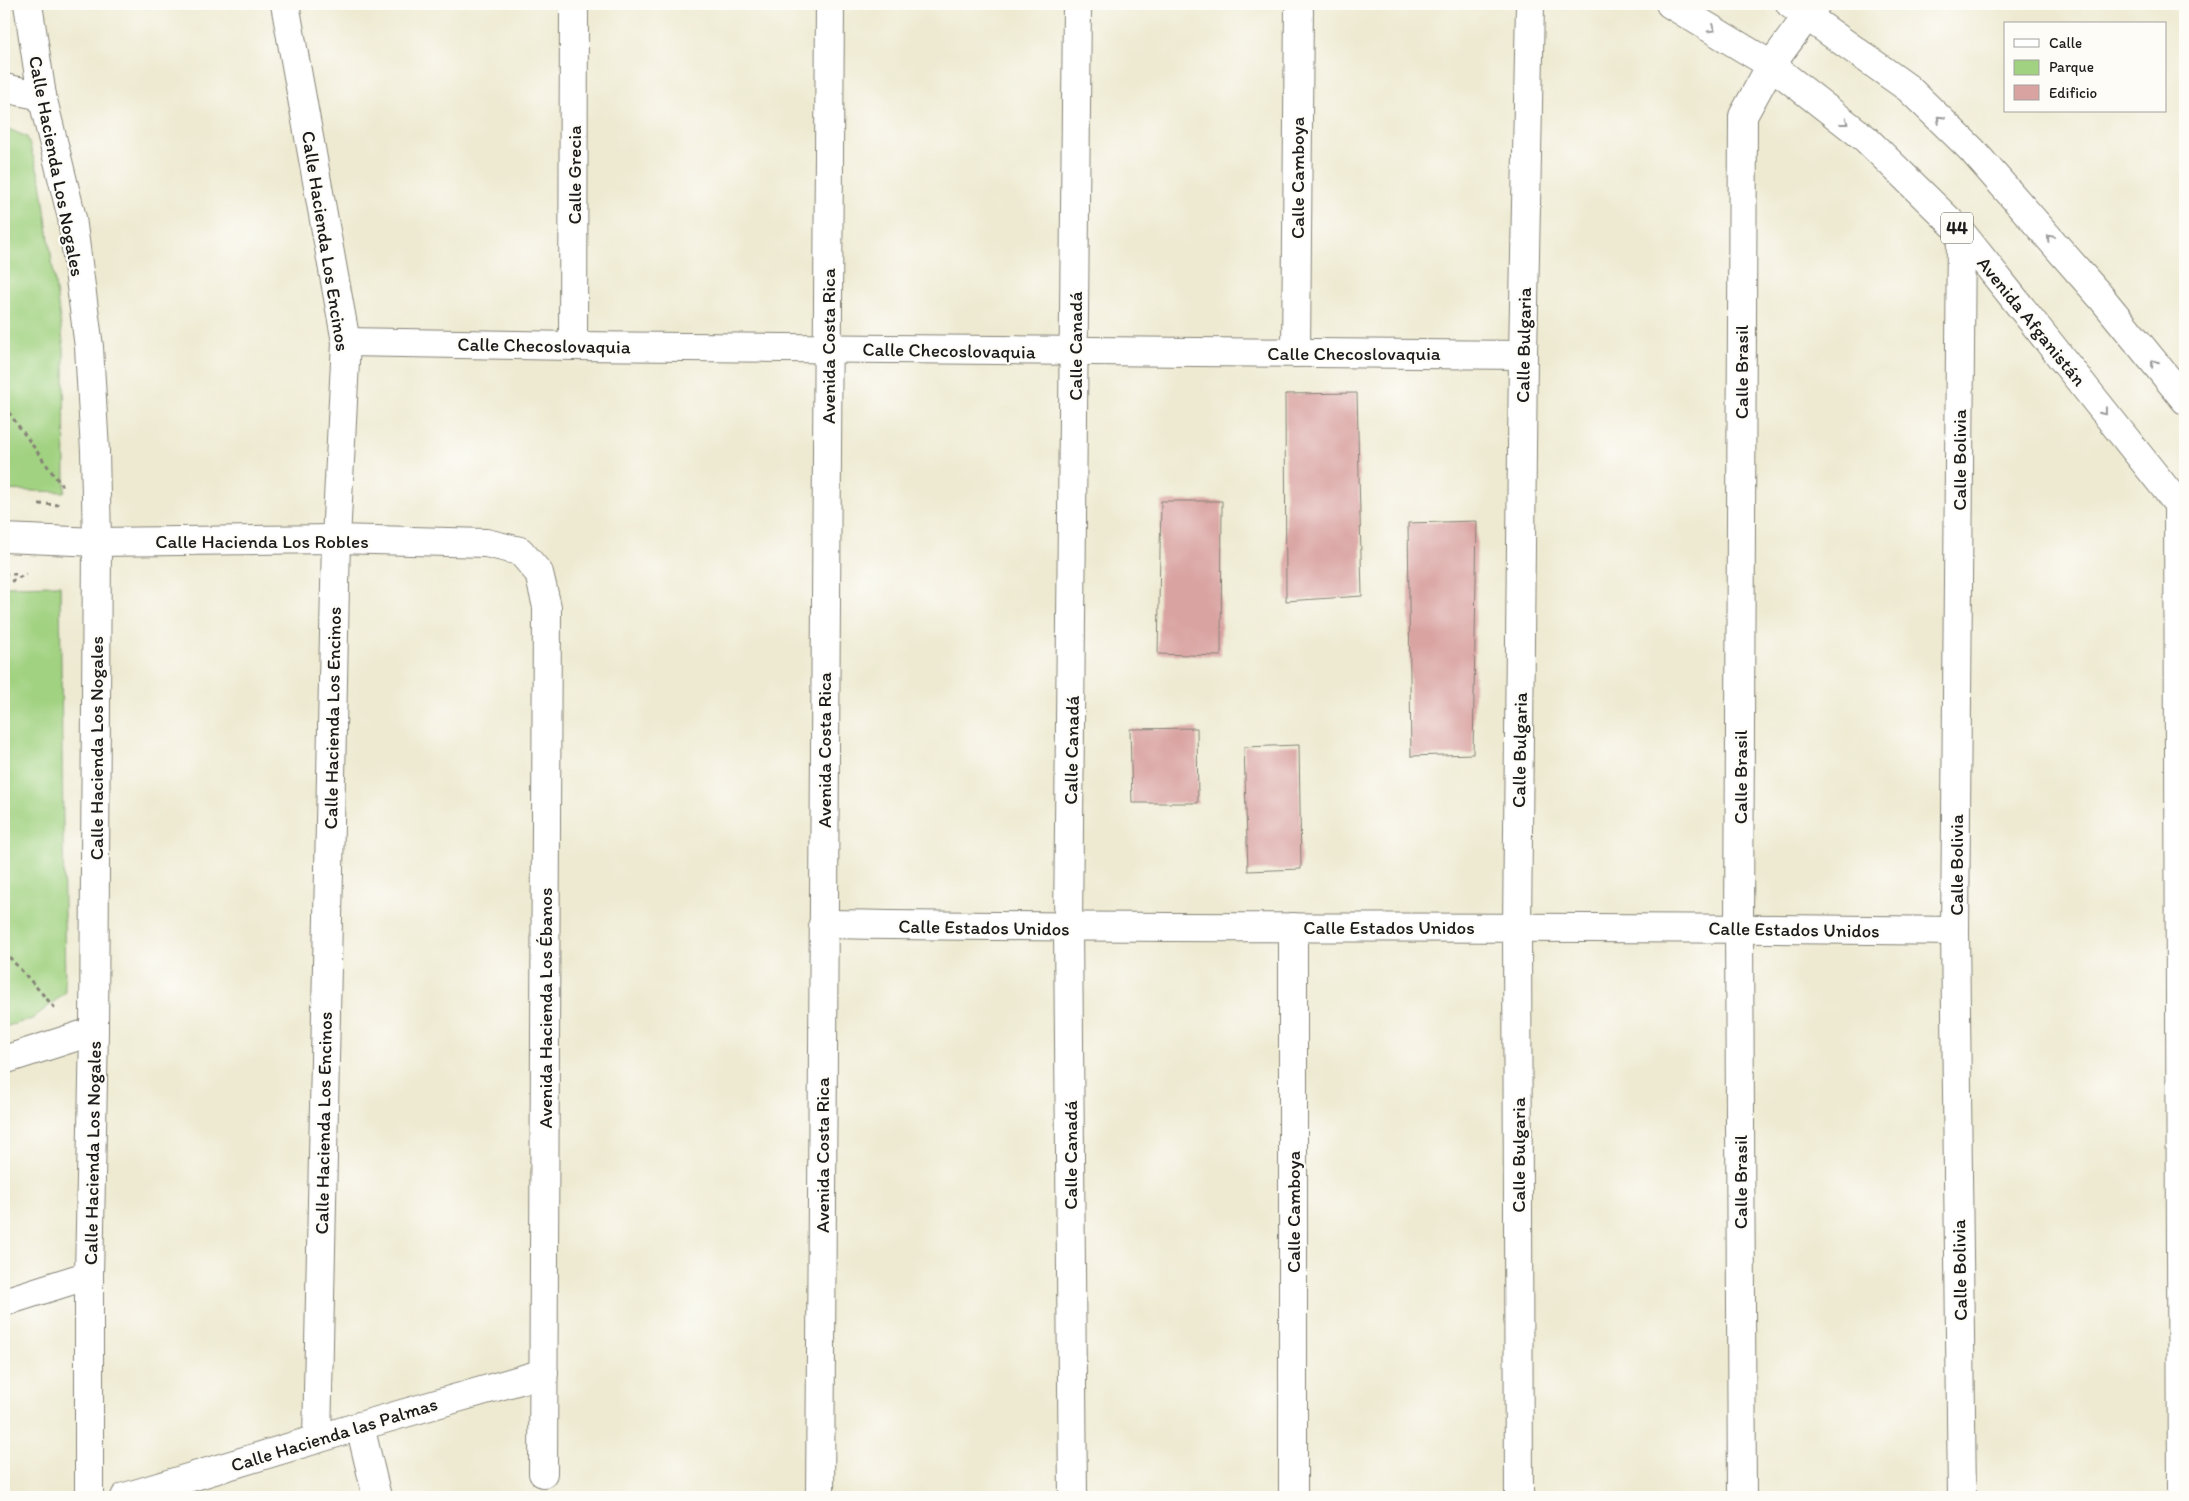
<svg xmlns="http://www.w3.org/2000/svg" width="2189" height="1501" viewBox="0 0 2189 1501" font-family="Itim,sans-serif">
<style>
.green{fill:#a1d281;stroke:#5e774e}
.building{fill:#d9a3a1}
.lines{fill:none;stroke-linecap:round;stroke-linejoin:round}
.minor-casing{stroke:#858377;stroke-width:30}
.major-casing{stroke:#858377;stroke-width:30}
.path{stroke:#858377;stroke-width:3;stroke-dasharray:4 4;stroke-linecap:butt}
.minor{stroke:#fff;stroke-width:28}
.major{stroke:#fff;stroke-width:28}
.oneway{stroke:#999}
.labels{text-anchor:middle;stroke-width:4.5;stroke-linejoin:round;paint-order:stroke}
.shield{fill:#fdfcf7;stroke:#605f5e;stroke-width:1}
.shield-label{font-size:18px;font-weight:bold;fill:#1c1c1c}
.street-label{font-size:19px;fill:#1c1c1c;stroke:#fdfcf7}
</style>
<rect width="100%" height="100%" fill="#fdfcf7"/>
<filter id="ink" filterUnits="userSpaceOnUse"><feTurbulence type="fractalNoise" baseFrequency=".02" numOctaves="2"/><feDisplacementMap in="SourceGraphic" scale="10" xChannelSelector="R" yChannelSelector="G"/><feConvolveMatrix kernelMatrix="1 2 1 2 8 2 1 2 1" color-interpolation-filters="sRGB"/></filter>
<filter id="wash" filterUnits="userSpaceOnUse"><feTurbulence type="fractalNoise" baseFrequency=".0096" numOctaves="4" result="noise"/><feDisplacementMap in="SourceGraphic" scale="20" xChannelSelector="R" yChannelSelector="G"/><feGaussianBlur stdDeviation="1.12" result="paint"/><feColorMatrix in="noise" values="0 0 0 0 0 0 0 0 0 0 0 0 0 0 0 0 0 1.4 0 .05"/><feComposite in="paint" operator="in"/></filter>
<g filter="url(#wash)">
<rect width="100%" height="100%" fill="#eeead2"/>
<g class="green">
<path d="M4,127L27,137L41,181L64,349L65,492L4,490Z"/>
<path d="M60,585L65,993L32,1019L4,1027V586Z"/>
</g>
<g id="blocks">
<g class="building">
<path d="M1357,393L1362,596L1286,601L1285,394Z"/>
<path d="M1161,501H1222L1221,656L1158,654Z"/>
<path d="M1477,521L1473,754L1411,756L1408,523Z"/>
<path d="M1197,728L1198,803H1132L1130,729Z"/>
<path d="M1299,745L1301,869L1248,871L1244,747Z"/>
</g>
</g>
</g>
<g filter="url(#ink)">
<use href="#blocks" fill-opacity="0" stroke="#858377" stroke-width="1"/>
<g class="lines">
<defs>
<g id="minor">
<path d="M28,4L42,96L72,218L89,347L95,451L97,542L94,1031L89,1275V1497"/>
<path d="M285,4L346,342L336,539L317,1439"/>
<path d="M4,88L42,96"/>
<path d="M1961,232L1955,931L1962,1497"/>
<path d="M346,342L573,346L1523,355"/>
<path d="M573,346L574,4"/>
<path d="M1296,353L1299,4"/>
<path d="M2178,505L2182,1497"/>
<path d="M4,538L97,542L336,539L486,543L520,551L539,573L547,607L543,1473"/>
<path d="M823,924C1200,930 1578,925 1955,931"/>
<path d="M1293,927V1497"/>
<path d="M4,1060L94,1031"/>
<path d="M4,1302L89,1275"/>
<path d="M360,1426L377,1497"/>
<path d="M125,1497L360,1426L544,1373"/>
<path d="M820,1497L830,4"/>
<path d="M1073,1497L1068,928L1077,4"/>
<path d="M1519,1497L1517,927L1523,355L1530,4"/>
<path d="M1742,1497L1739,928L1743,116L1771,65L1816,4"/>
</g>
<g id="major">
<path d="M1670,4L1771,65L1866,139L1961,232L2185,513"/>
<path d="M1790,4L1908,88L1972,150L2100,296L2185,400"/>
</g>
</defs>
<use href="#minor" class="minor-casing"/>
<use href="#major" class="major-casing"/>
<g class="path">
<path d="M4,406L62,486"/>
<path d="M39,504L63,505"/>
<path d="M4,574H16"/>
<path d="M4,585L26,574"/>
<path d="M4,951L55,1008"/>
</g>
<use href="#minor" class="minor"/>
<use href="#major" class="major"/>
</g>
<defs><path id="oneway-chevron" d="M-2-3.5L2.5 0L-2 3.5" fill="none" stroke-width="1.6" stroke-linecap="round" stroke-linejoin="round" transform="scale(1.25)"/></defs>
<g class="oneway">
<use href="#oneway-chevron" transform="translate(1712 29) rotate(31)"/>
<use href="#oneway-chevron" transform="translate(1940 119) rotate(-136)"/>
<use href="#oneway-chevron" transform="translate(1845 122) rotate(38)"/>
<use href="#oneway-chevron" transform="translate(2050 238) rotate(-131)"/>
<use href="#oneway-chevron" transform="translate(2154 363) rotate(-129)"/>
<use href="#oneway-chevron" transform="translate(2104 412) rotate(52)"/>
</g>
</g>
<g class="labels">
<rect class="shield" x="1941" y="212.5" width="32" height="31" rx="4"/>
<g class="shield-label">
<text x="1957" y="234">44</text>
</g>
<g class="street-label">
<text transform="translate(57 166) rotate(79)" y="7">Calle Hacienda Los Nogales</text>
<text transform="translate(574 175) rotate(-90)" y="7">Calle Grecia</text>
<text transform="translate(1297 178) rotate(-90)" y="7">Calle Camboya</text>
<text transform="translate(326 241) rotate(81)" y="7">Calle Hacienda Los Encinos</text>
<text transform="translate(2032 321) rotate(51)" y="7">Avenida Afganistán</text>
<text transform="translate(544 345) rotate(1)" y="7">Calle Checoslovaquia</text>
<text transform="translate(1523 345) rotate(-89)" y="7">Calle Bulgaria</text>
<text transform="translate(828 346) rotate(-90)" y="7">Avenida Costa Rica</text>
<text transform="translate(1075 346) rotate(-90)" y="7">Calle Canadá</text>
<text transform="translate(949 350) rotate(1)" y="7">Calle Checoslovaquia</text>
<text x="1354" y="360">Calle Checoslovaquia</text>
<text transform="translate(1741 372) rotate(-90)" y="7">Calle Brasil</text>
<text transform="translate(1959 460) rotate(-90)" y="7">Calle Bolivia</text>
<text x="262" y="548">Calle Hacienda Los Robles</text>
<text transform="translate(332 718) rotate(-89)" y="7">Calle Hacienda Los Encinos</text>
<text transform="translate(96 748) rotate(-90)" y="7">Calle Hacienda Los Nogales</text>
<text transform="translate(824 750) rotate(-90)" y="7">Avenida Costa Rica</text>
<text transform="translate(1071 750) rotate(-89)" y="7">Calle Canadá</text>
<text transform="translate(1519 750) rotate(-89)" y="7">Calle Bulgaria</text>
<text transform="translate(1740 777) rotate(-90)" y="7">Calle Brasil</text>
<text transform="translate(1956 865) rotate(-90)" y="7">Calle Bolivia</text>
<text transform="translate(984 927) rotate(1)" y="7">Calle Estados Unidos</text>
<text x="1389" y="934">Calle Estados Unidos</text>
<text transform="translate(1794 929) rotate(1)" y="7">Calle Estados Unidos</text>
<text transform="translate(545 1008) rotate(-90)" y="7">Avenida Hacienda Los Ébanos</text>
<text transform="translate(323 1123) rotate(-89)" y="7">Calle Hacienda Los Encinos</text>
<text transform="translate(92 1153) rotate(-89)" y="7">Calle Hacienda Los Nogales</text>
<text transform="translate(822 1155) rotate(-90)" y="7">Avenida Costa Rica</text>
<text transform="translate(1070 1155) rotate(-90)" y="7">Calle Canadá</text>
<text transform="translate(1518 1155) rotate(-90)" y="7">Calle Bulgaria</text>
<text transform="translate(1740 1182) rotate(-90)" y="7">Calle Brasil</text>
<text transform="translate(1293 1212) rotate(-90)" y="7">Calle Camboya</text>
<text transform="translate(1959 1270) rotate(-91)" y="7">Calle Bolivia</text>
<text transform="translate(334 1434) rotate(-17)" y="7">Calle Hacienda las Palmas</text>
</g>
</g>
<rect width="2189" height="1501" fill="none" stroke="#fdfcf7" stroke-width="20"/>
<rect x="2004" y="22" width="162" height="90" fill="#fdfcf7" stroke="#a3a29f"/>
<rect x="2014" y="39" width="25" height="8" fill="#ffffff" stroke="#a3a29f"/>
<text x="2049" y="48" font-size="15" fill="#1c1c1c">Calle</text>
<rect x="2014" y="60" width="25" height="15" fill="#a1d281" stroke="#a3a29f"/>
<text x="2049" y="72" font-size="15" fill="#1c1c1c">Parque</text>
<rect x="2014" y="85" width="25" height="15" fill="#d9a3a1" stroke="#a3a29f"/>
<text x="2049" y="98" font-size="15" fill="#1c1c1c">Edificio</text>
</svg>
